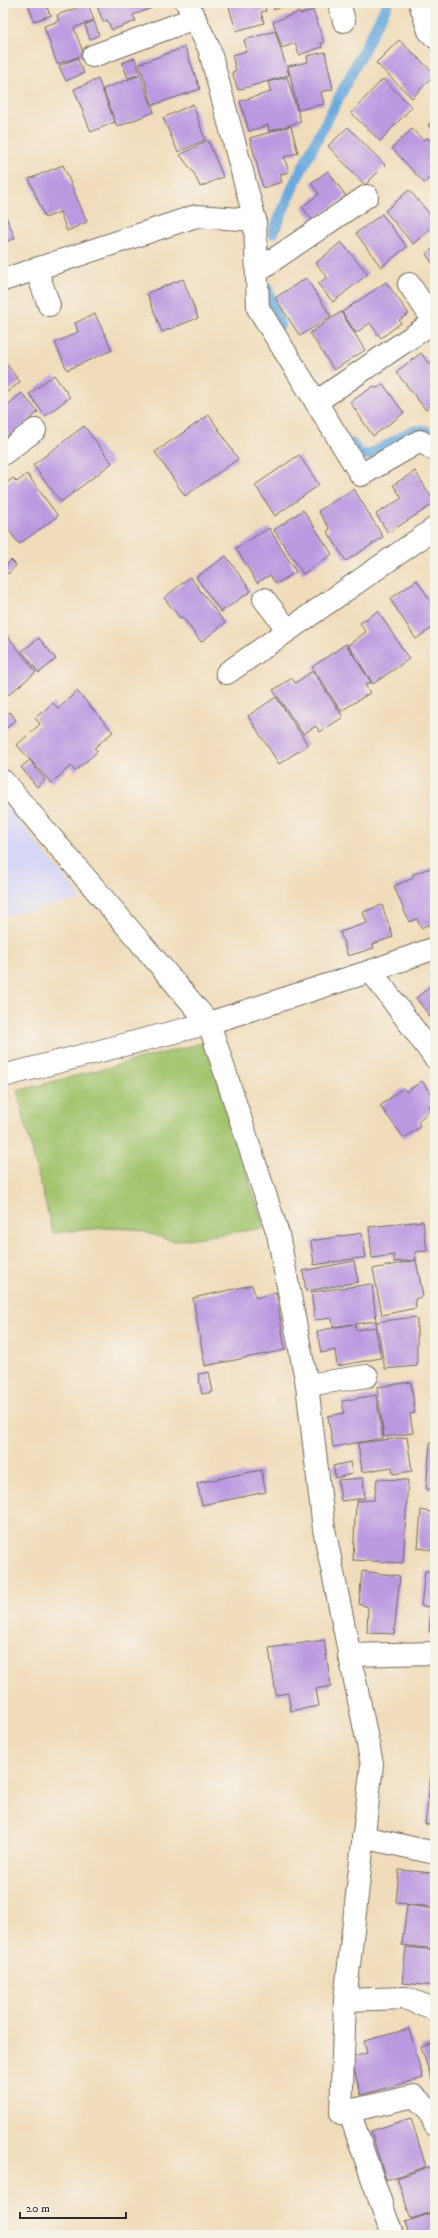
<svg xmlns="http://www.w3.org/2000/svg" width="438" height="2238" viewBox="0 0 438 2238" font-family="'IM FELL DW Pica',serif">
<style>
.built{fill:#d7d7f8}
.green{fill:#a1c46d;stroke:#66784c}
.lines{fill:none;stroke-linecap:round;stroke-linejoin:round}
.stream{stroke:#6baade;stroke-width:11}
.building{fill:#bb99e1}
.street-casing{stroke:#70695d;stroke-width:24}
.street{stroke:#fff;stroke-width:22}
</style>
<rect width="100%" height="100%" fill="#f7f3e8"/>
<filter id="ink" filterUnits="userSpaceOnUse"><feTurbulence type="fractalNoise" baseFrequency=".025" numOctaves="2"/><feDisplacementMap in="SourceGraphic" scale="8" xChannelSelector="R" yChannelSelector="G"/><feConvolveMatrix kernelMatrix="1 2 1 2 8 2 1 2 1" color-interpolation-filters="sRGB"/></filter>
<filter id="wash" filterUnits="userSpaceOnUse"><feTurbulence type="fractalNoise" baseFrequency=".012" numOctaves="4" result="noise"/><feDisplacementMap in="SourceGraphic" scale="16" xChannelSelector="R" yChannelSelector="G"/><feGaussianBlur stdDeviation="0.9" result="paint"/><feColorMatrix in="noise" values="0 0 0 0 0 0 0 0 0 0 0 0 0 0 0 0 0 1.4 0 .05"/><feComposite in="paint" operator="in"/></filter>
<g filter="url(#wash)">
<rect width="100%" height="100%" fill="#f0dcba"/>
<path class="built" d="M3,801L82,899L3,916Z"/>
<path class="green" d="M206,1042L264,1228L173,1241L135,1229L103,1228L53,1233L17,1091Z"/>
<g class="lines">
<g class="stream">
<path d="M273,233L295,182L388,3"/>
<path d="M267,288L275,316L280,325"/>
<path d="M352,444L359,454L370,455L412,431H426"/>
</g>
</g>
<g id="blocks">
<g class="building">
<path d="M32,3H46L49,13L52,15L34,21L28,4Z"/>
<path d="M96,3H150L152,8L133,15L136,21L112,30L107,20L103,22Z"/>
<path d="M228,3H264L266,11L261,12L264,23L236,31Z"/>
<path d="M272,3H291L274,10Z"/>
<path d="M88,4L94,20L74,28L84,55L57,64L44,26L59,21L57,15Z"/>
<path d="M313,10L324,42L321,43L322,47L299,55L295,43L282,48L273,22L299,12L300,14Z"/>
<path d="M94,21L99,35L90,39L85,25Z"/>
<path d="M275,31L289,75L238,90L232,72L236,71L232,55L247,51L244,40Z"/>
<path d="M399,40L435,74L412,98L376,63Z"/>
<path d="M185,47L200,89L153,105L139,64Z"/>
<path d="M325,52L333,89L321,92L324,104L298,110L288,66L308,62L307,56Z"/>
<path d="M77,58L84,73L66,81L59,66Z"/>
<path d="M135,58L140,74L128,78L122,63Z"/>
<path d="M140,75L154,112L117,127L103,89Z"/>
<path d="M287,77L301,122L269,131L268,125L249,131L240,101L271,92L268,82Z"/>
<path d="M98,79L115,122L91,132L74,89Z"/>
<path d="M383,79L412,107L380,141L351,113Z"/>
<path d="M193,104L205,140L178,152L163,118Z"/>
<path d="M435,119V133L428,125Z"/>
<path d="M291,126L298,153L284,157L289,172L280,174L282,182L263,188L250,138Z"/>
<path d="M348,127L385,165L365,185L328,146Z"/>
<path d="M412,129L423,140L428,138L435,146V173L424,183L392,148Z"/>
<path d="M208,140L223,177L200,187L194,173L180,155Z"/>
<path d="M63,165L87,222L67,231L60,212L45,218L29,179Z"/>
<path d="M328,171L346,196L313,221L302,207L319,194L311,183Z"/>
<path d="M409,190L435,220V225L413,244L385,211Z"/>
<path d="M3,210L15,238L3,243Z"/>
<path d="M382,214L407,247L381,267L356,233Z"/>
<path d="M341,242L368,274L333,302L318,284L327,277L316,263Z"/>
<path d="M435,247V267L426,254Z"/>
<path d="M306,278L331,316L300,336L275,298Z"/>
<path d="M183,279L198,318L162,332L147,293Z"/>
<path d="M386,282L409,314L399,320L401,323L381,338L370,323L356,333L342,312Z"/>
<path d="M341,312L365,350L334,370L310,333Z"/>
<path d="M95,314L112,350L67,370L55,343L78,332L75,323Z"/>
<path d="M421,353L430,364L432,361L435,365V402L426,410L396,372Z"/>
<path d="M3,359L20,382L3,395Z"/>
<path d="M54,375L70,397L45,416L29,394Z"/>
<path d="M383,384L404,413L373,436L350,402L374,386L377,388Z"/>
<path d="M22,393L38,412L8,438L3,432V409Z"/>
<path d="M209,415L238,459L185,496L155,452Z"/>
<path d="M84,426L112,463L61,502L33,465Z"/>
<path d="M299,455L319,485L275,516L255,485Z"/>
<path d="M415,471L435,503L388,533L376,514L402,498L393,485Z"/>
<path d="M27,474L58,516L19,544L3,522V495L7,491L4,485L13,478L17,482Z"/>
<path d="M354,489L383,537L346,561L327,531L330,529L318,511Z"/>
<path d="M303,510L332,554L303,574L274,530Z"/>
<path d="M269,528L296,572L276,584L270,575L257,583L236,548Z"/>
<path d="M226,556L251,591L221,612L196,577Z"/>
<path d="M11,560L16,565L8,574L3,569Z"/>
<path d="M190,577L225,623L201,642L182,617L180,618L164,598Z"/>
<path d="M417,580L435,608V626L416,639L390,599Z"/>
<path d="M378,611L409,659L373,684L348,645L366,632L360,623Z"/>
<path d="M3,630L36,672L3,699Z"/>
<path d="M39,638L56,659L39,673L22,651Z"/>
<path d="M346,644L371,682L365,685L370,693L341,711L312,667Z"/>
<path d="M313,671L343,717L320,732L316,726L303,734L273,690L292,678L295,683Z"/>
<path d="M77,691L113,732L94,748L98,751L75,771L71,766L51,783L17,745L40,724L35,718L53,703L58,709Z"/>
<path d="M276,697L308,745L279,764L248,716Z"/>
<path d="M10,712L16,720L3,731V718Z"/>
<path d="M30,760L45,780L37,787L21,767Z"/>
<path d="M432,867L435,875V922L421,928L417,919L409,922L394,886L414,878L412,875Z"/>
<path d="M382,905L393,937L373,944L374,948L348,956L340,932L367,923L363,912Z"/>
<path d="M435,983V1023L416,998Z"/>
<path d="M422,1081L435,1100L429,1106L431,1110L418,1121L420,1127L404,1138L380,1106L403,1088L406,1092Z"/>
<path d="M423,1221L427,1251L415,1252L416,1260L394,1262V1255L372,1258L369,1227Z"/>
<path d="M362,1233L366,1257L314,1265L311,1241Z"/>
<path d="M416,1260L423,1296L415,1299L416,1308L382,1315L373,1269Z"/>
<path d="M354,1261L358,1282L306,1291L303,1271Z"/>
<path d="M372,1284L376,1321L355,1324L356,1330L375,1327L381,1358L337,1366L335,1350L321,1353L317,1331L353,1324L333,1327L332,1318L315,1320L311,1292Z"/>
<path d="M252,1285L256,1298L276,1292L285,1350L205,1366L193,1298Z"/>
<path d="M415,1317L417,1320V1366L385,1369L376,1322Z"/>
<path d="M209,1372L213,1392L202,1394L198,1374Z"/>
<path d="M411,1382L415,1413L410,1414L413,1433L384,1437L377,1387Z"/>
<path d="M376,1395L383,1438L333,1447L328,1416L344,1413L342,1401Z"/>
<path d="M407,1437L412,1471L393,1474L392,1467L362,1472L358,1443Z"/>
<path d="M430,1443H435V1491L426,1489Z"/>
<path d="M350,1462L352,1474L336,1478L333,1466Z"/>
<path d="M261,1470L266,1492L202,1505L197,1483Z"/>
<path d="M363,1478L365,1498L341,1501L338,1480Z"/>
<path d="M377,1479L408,1480L403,1563L353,1560L356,1501L374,1500Z"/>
<path d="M421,1510L435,1513V1569H432V1550L418,1548Z"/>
<path d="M362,1571L400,1576L394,1634L367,1633L368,1607L359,1604Z"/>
<path d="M425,1571H435V1632H429L431,1607L421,1606Z"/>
<path d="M324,1640L331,1686L316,1689L319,1706L291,1711L288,1693L276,1695L269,1648Z"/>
<path d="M434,1750L435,1751V1826L425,1824Z"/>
<path d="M399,1870L435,1873V1907L396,1903Z"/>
<path d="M407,1905L435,1909V1949L402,1945Z"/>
<path d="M406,1947L435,1950V1986L402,1983Z"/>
<path d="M409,2029L423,2078L361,2095L351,2058L367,2053L364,2041Z"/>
<path d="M435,2043V2090L421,2047Z"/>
<path d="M411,2118L426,2167L386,2180L371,2131Z"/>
<path d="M432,2166L435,2175V2211L411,2219L397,2178Z"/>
<path d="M435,2212V2235H409L405,2222Z"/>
</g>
</g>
</g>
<g filter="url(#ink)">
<use href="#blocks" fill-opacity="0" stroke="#70695d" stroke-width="1"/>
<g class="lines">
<defs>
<g id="street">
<path d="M187,3L209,48L255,220L258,308L361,475L420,441L435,450"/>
<path d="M339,3L344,21"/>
<path d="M420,3L429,31L435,37"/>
<path d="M93,56L195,18"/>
<path d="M36,269L49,305"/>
<path d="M257,271L367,196"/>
<path d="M3,280L196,216L255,220"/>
<path d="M409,284L434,321"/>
<path d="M316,402L435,321"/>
<path d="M3,454L35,430"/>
<path d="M264,599L288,630"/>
<path d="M227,673L435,528"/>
<path d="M3,781L209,1023L278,1234L307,1385L324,1529L372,1764L345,2000L341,2113L349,2111L392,2235"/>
<path d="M371,971L435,1058"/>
<path d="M3,1076L209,1023L371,971L435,948"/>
<path d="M307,1385L367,1376"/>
<path d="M349,1655L435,1653"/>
<path d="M363,1837L435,1853"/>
<path d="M345,2000L406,1998L435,2010"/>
<path d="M349,2111L414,2096L430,2111L435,2125"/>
</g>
</defs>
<use href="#street" class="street-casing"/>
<use href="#street" class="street"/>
</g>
</g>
<rect width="438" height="2238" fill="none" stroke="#f7f3e8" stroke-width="16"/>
<path d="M20 2212v6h106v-6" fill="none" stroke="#2b2b2b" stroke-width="2"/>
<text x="26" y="2212" font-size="12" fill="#2b2b2b" stroke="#f7f3e8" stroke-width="3" paint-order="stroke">20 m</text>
</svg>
